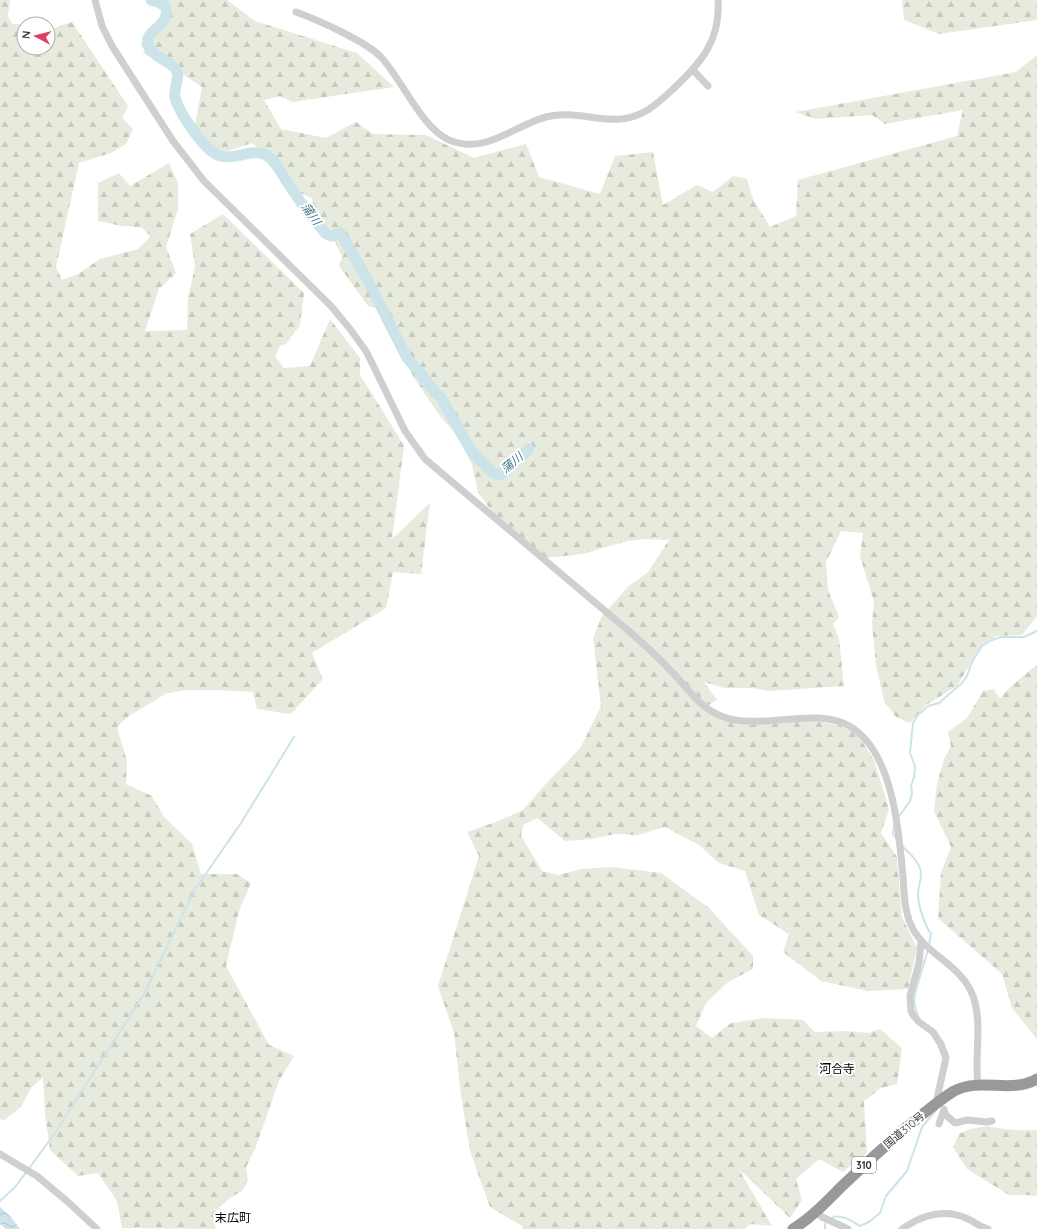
<svg xmlns="http://www.w3.org/2000/svg" width="1037" height="1229" viewBox="0 0 1037 1229" font-family="Quicksand,'Noto Sans JP',sans-serif">
<style>
.forest{fill:url(#forest-firs)}
.water{fill:url(#water-waves)}
.lines{fill:none;stroke-linecap:round;stroke-linejoin:round}
.stream{stroke:#cce3ea;stroke-width:2}
.river{stroke:#cce3ea;stroke-width:11}
.minor{stroke:#cfcfcf;stroke-width:7}
.highway{stroke:#999;stroke-width:11}
.labels{text-anchor:middle;stroke-width:4;stroke-linejoin:round;paint-order:stroke}
.shield{fill:#fff;stroke:#707070;stroke-width:1}
.shield-label{font-size:10px;font-weight:bold;fill:#323232}
.street-label{font-size:11px;fill:#323232;stroke:#fff}
.water-label{font-size:12px;font-style:italic;fill:#407a8b;stroke:#fff}
.neighbourhood-label{font-size:12px;fill:#000;stroke:#fff}
</style>
<defs>
<pattern id="forest-firs" width="22" height="20" patternUnits="userSpaceOnUse"><rect width="22" height="20" fill="#e7ebde"/><path d="M5 1l3.5 6h-7zM16 11l3.5 6h-7z" fill="#c7cabf"/></pattern>
<pattern id="water-waves" width="16" height="10" patternUnits="userSpaceOnUse"><rect width="16" height="10" fill="#cce3ea"/><path d="M0 5q4-4 8 0t8 0" fill="none" stroke="#b0c3c9"/></pattern>
</defs>
<rect width="100%" height="100%" fill="#fff"/>
<g class="forest">
<path d="M0,0H10L8,16L12,24H26L41,18L42,24H24V48H48V32L59,26L72,22L128,106L122,118L133,129L126,144L111,153L79,163L56,267L62,280L78,274L100,259L138,249L151,236L141,227L122,226L98,221V183L119,173L130,186L169,163L178,183V209L166,247L176,273L159,289L145,331L187,330L188,298L195,266L190,234L223,214L304,293L300,325L286,344L280,346L275,356L284,368L310,366L330,319L360,358V375L384,413L404,446L392,539L430,503L421,574L393,572L386,608L312,653L323,679L291,714L257,709L253,692L219,690H186L167,693L129,716L117,727L127,761L126,784L152,796L164,817L192,844L201,874H237L251,883L239,911L226,966L269,1045L294,1056L279,1081L255,1149L246,1167L248,1180L242,1191L228,1199L213,1214L216,1229L122,1228L117,1201L98,1173L78,1176L50,1150L45,1113L43,1077L31,1088L21,1107L4,1120L0,1119Z"/>
<path d="M163,0H227L255,21L357,53L394,87L292,102L280,96L264,100L281,129L326,138L356,122L373,134L426,135L474,158L526,144L539,177L600,194L615,156L653,152L663,205L697,185L713,192L733,176L747,179L753,199L770,227L796,216L798,180L957,136L963,110L885,124L872,115L816,119L795,112L1016,72L1037,55V616L1022,635L996,636L982,645L957,686L926,705L910,723L896,717L884,701L876,665L872,625L874,602L860,556L863,533L841,531L826,562L828,590L839,617L833,624L839,639L844,686L769,691L752,688H724L704,682L717,700L702,709L722,720L740,724L816,721L840,725L858,735L874,760L889,809L881,833L897,857L902,917L917,948L908,989L867,991L821,981L783,952L789,934L759,915L745,871L719,863L699,845L665,827L638,835L615,834L591,839L565,841L537,818L523,825L521,836L542,871L558,875L582,869L611,867L661,873L709,908L753,956V969L728,982L706,1003L696,1026L712,1038L731,1023L764,1018L803,1020L815,1032L845,1031L869,1033L880,1029L902,1048L897,1084L881,1088L864,1101L867,1153L843,1172L819,1159L796,1179L802,1200L790,1218L738,1168L772,1226L750,1224L745,1229H523L522,1226L490,1207L470,1151L461,1096L454,1033L438,986L479,856L467,832L496,822L523,810L544,786L581,747L601,706L593,638L602,616L629,586L648,572L669,540L645,539L627,541L583,554L539,559L500,523L478,492L472,465L461,440L440,416L416,381L381,320L380,309L368,306L339,266L342,257L330,230L317,229L312,198L293,190L270,157L252,143L219,154L195,125L202,87L166,63L143,53L169,20Z"/>
<path d="M902,0H1037V20L939,34L904,20Z"/>
<path d="M1037,665V1039L1012,1008L1002,974L938,918L941,872L951,847L934,811L937,784L944,759L951,746L948,732L967,718L983,691L994,689L1000,699L1010,687Z"/>
<path d="M988,1126C1005,1130 1020,1131 1037,1130V1196L1027,1195H1009L967,1169L953,1147L959,1134L970,1129Z"/>
</g>
<path class="water" d="M0,1207L10,1216L20,1229H6L0,1224Z"/>
<g class="lines">
<g class="stream">
<path d="M898,818L910,801L912,793L911,786L914,777L915,766L910,753L913,723L917,716L928,706L939,703L962,683L967,676L972,662L982,646L992,640L1001,637H1024L1037,631"/>
<path d="M894,825L893,834L898,841"/>
<path d="M902,846C909,853 916,858 920,868C923,876 919,884 918,892C917,904 925,925 931,934L929,945"/>
<path d="M918,1017L914,1002L915,993L928,950"/>
<path d="M943,1042L948,1055"/>
<path d="M0,1201L16,1186L55,1133L144,994L194,891L241,823L294,737"/>
<path d="M831,1218C840,1213 852,1221 860,1226L869,1222L880,1213L886,1196L907,1171L922,1127L937,1109"/>
<path d="M825,1229V1224L827,1221"/>
</g>
<path class="river" d="M151,0C156,1 164,3 166,9C169,23 153,28 148,38C147,40 148,42 147,44C155,60 169,59 176,70C181,78 173,88 175,97C178,111 205,152 220,156C237,161 255,145 270,158C278,165 283,176 289,185C300,202 313,219 326,234L332,236L340,233L365,275L407,358L420,373L427,383L441,398L472,452L492,472L500,475L504,472L529,449"/>
<g class="minor">
<path d="M95,0L102,26L112,46L173,141L204,181L331,306L350,329L366,351L372,363L405,431L425,459L630,632C645,645 659,658 673,673C688,689 700,708 721,716C760,732 816,705 851,727C893,753 899,831 903,877C904,889 904,902 907,913C915,953 960,960 973,996C983,1024 974,1056 978,1085"/>
<path d="M296,12C318,20 365,41 381,57C402,80 422,128 449,140C485,155 513,126 546,117C572,110 595,121 621,119C643,117 657,104 672,90C700,64 721,41 718,0"/>
<path d="M693,70L708,86"/>
<path d="M921,942L919,963L910,996L911,1011L913,1015L919,1022L933,1032L940,1043L946,1058L936,1103"/>
<path d="M944,1111L947,1116L955,1123L967,1120L987,1122L992,1121"/>
<path d="M939,1124L944,1109"/>
<path d="M0,1154L37,1176L68,1202L97,1229"/>
<path d="M815,1211L822,1217L848,1229"/>
<path d="M902,1229C922,1215 945,1208 968,1219C975,1222 980,1227 988,1229"/>
</g>
<path class="highway" d="M793,1229C811,1218 826,1202 841,1187C863,1166 885,1146 908,1126C923,1114 938,1101 954,1091C980,1077 1012,1094 1037,1079"/>
</g>
<g class="labels">
<rect class="shield" x="852" y="1157" width="24" height="16" rx="3"/>
<g class="shield-label">
<text x="864" y="1169">310</text>
</g>
<g class="street-label">
<text transform="translate(904 1130) rotate(-40)" y="4">国道310号</text>
</g>
<g class="water-label">
<text transform="translate(311 214) rotate(55)" y="4">蒲川</text>
<text transform="translate(512 463) rotate(-39)" y="4">蒲川</text>
</g>
<g class="neighbourhood-label">
<text x="837" y="1073">河合寺</text>
<text x="233" y="1222">末広町</text>
</g>
</g>
<g transform="translate(36 36) rotate(277)"><circle r="19" fill="#ffffff" stroke="#adadad"/>
<path d="M0-3L7 15L0 10L-7 15Z" fill="#dd4064"/>
<text y="-6" font-size="11" font-weight="bold" text-anchor="middle" fill="#323232">N</text>
</g>
</svg>
